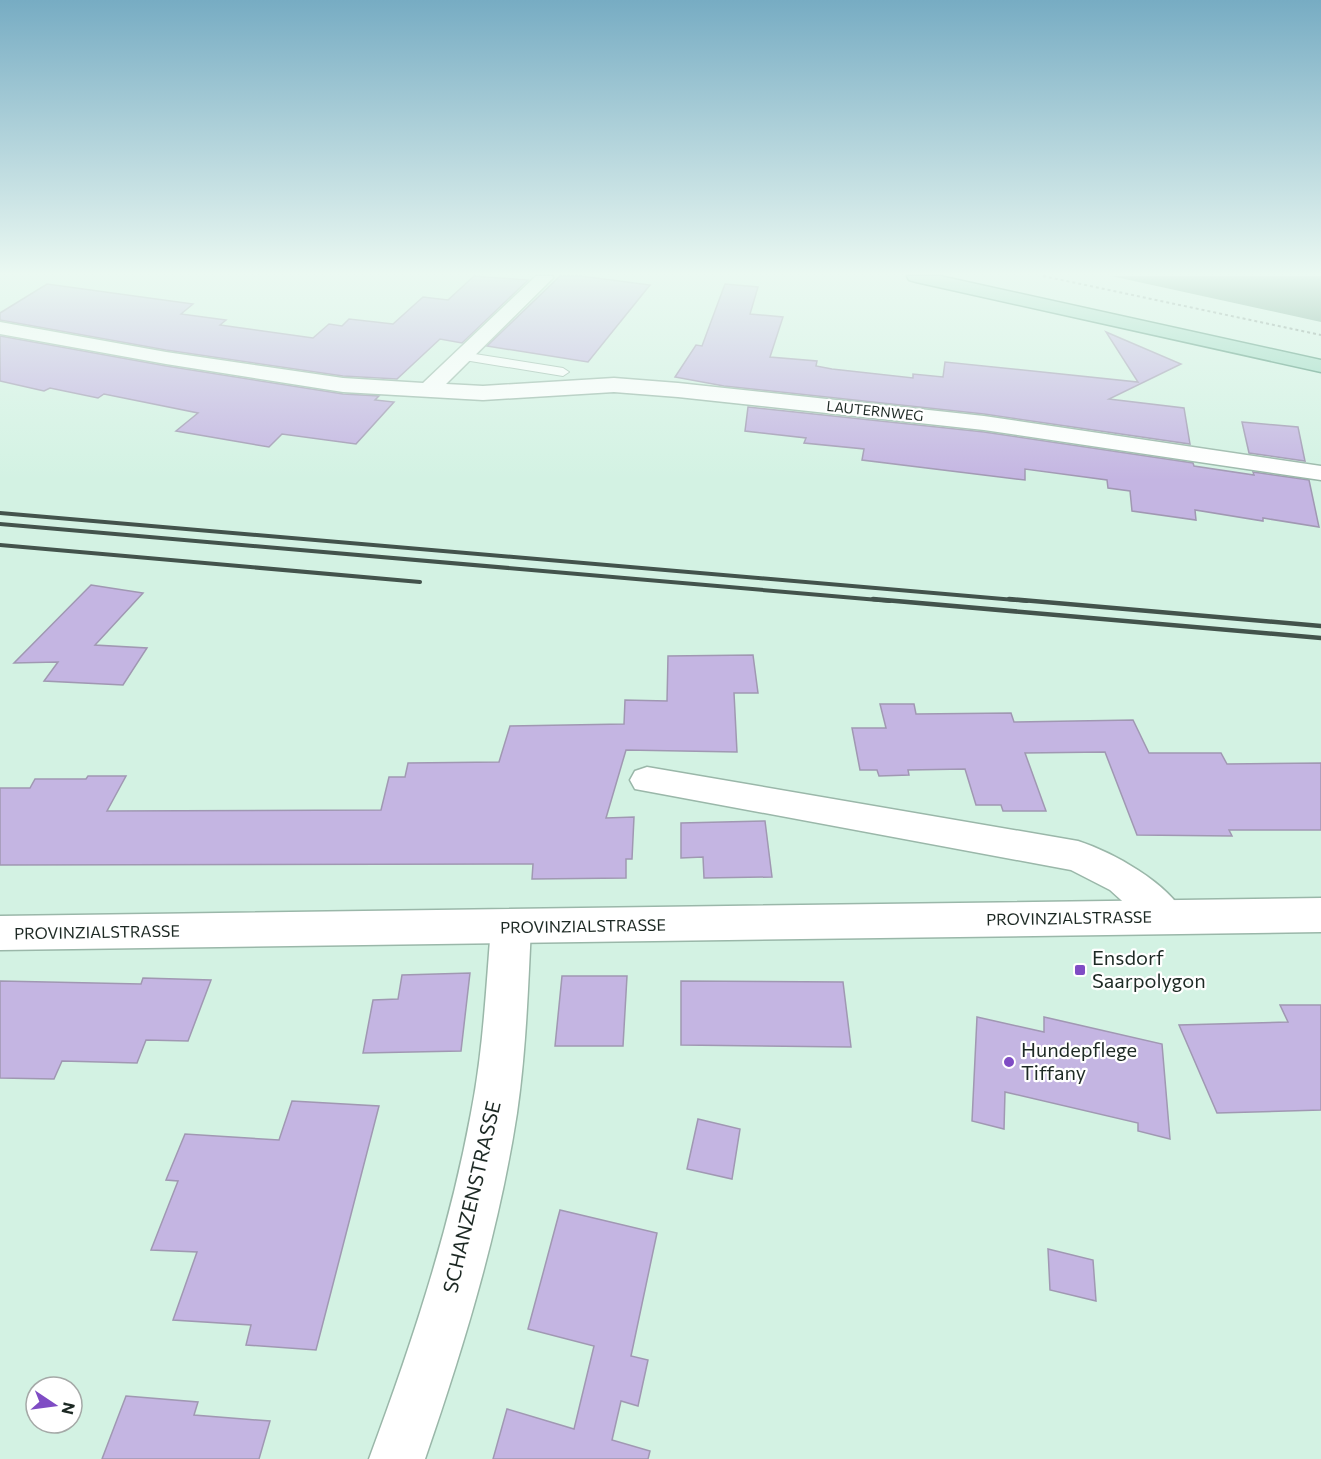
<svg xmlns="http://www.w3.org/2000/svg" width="1321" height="1459" viewBox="0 0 1321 1459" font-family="Commissioner,sans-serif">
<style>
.water{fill:#6ea18b}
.building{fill:#c4b5e2;stroke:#a098b2;stroke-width:1.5}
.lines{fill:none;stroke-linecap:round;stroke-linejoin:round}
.service-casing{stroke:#9ab7a9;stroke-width:2}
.minor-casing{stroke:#9ab7a9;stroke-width:3}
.tertiary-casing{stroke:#9ab7a9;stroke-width:3}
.primary-casing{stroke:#458c70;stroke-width:3}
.path{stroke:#778c82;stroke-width:2;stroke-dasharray:3 3;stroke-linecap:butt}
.service{fill:#fff;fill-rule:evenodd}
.minor{fill:#fff;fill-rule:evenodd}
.tertiary{fill:#fff;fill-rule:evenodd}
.primary{fill:#9cdac2;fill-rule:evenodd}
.rail-far1{stroke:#43534c;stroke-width:4}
.rail{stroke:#43534c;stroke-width:4.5}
.poi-dot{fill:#7f4cc4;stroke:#fff;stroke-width:2}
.labels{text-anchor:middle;stroke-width:4.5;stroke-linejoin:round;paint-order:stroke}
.far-street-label{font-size:14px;fill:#1d2924;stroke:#fff}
.street-label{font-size:16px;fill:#1d2924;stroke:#fff}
.near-poi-label{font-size:20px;fill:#1d2924;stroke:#fff;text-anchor:start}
.near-street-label{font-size:20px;fill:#1d2924;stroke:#fff}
</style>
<rect width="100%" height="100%" fill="#d3f2e3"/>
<path class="water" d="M1111,276H1321V322Z"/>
<g class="building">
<path d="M474,276L528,280L462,343L440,339L397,379L343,376L166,350L0,320V313L47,284L193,304L181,314L226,320L220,325L313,338L329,324L342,326L349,319L393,324L423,297L448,300Z"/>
<path d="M560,276H581L650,285L588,362L487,346Z"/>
<path d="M725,284L758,287L750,314L783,317L770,357L817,361L816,366L832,369L913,378V374L943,377L945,362L1138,382L1106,332L1181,364L1109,399L1184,408L1190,444L984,414L724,386L675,377L696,345L702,346Z"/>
<path d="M0,336L166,366L343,394L379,396L375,400L394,402L356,444L282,434L269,447L176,431L198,413L104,394L98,398L50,388L44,391L0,381Z"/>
<path d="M748,407L984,432L1193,463L1194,466L1254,475L1253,472L1309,480L1319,527L1263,518V521L1195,510L1196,520L1132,511L1130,491L1108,488L1107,480L1025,469V480L862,460L864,449L804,443L806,438L745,431Z"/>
<path d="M1242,422L1298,427L1305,461L1249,453Z"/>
<path d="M91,585L143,593L95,645L147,648L123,685L44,681L58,662L14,663Z"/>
<path d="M753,655L758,693H734L737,752L626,750L606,818L634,817L632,859H626V878L532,879L533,864L0,865V788H30L35,779H86L88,776H126L107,811L381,810L389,777H405L408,763L499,762L510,726L624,724L625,700L667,701L668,656Z"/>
<path d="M880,704H914L916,714L1011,713L1014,722L1133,720L1149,753H1221L1227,764L1321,763V830H1229L1232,836L1137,835L1105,752L1025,753L1046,811H1003L1001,805H976L965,769L908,770L909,775L879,776L877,770H860L852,728H886Z"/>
<path d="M765,821L772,877L704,878L703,857L681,858V823Z"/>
<path d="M470,973L461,1051L363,1053L373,1000L398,999L402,975Z"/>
<path d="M562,976H627L623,1046H555Z"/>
<path d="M143,978L211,980L188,1041L146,1040L137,1063L62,1061L54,1079L0,1078V981L141,984Z"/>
<path d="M681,981L843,982L851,1047L681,1045Z"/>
<path d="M1280,1005H1321V1110L1217,1113L1179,1025L1288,1022Z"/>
<path d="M977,1017L1044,1032V1017L1162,1044L1170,1139L1138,1131V1123L1005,1092L1004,1129L972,1121Z"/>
<path d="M292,1101L379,1106L316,1350L246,1345L251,1325L173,1320L197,1252L151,1250L178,1181L166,1180L185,1134L279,1140Z"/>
<path d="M698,1119L740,1129L732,1179L687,1169Z"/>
<path d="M560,1210L657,1233L631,1356L648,1360L638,1406L621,1401L612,1440L650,1451L648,1459H493L507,1409L574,1429L594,1346L528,1329Z"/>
<path d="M1048,1249L1093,1260L1096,1301L1050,1290Z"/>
<path d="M126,1396L198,1402L194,1415L270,1421L259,1459H102Z"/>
</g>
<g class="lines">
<defs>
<path id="service" d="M462,352L563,368L569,372L563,376L458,359L456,356L458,353Z"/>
<g id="minor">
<path d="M536,276H552L553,278L446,384L483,386L614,378L678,383L984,416L1321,466V480L984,430L678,397L614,392L483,400L343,392L166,364L0,334V322L166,352L343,378L423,383Z"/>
<path d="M647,767L1078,841C1112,852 1169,883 1185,916L1180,928L1166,933L1152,928L1110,890L1071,870L635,789L630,780L635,771Z"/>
<path d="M511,910L525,915L531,927C528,989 526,1051 517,1113C499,1231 464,1346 425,1459H369C411,1346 449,1232 471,1113C483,1052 486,989 491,927L497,915Z"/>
</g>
<path id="tertiary" d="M1321,898V932L0,950V916Z"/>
<path id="primary" d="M907,276H940L1321,360V372L916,282L909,280Z"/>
</defs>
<use href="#service" class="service-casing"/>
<use href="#minor" class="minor-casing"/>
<use href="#tertiary" class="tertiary-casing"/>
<use href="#primary" class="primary-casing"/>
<path class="path" d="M1043,276L1321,335"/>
<use href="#service" class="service"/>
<use href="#minor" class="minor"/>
<use href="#tertiary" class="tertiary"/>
<use href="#primary" class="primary"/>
<g class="rail-far1">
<path d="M0,513L1027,601"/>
<path d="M0,524L890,601"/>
<path d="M0,545L420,582"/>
</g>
<g class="rail">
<path d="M873,599L1321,638"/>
<path d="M1009,599L1321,626"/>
</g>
</g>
<linearGradient id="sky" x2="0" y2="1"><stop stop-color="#77acc3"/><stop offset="0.57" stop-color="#ebf9f2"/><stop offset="1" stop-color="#ebf9f2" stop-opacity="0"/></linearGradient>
<rect width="1321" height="480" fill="url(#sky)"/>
<g class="poi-dot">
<rect x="1074" y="964" width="12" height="12" rx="3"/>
<circle cx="1009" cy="1062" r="6"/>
</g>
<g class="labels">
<g class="far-street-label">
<text transform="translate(875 411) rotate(6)" y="5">LAUTERNWEG</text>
</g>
<g class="street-label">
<text transform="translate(1069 918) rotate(-1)" y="6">PROVINZIALSTRASSE</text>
<text transform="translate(583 926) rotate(-1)" y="6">PROVINZIALSTRASSE</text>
<text transform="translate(97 932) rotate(-1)" y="6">PROVINZIALSTRASSE</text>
</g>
<g class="near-poi-label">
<text x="1092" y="965">Ensdorf<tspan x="1092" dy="23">Saarpolygon</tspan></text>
<text x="1021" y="1057">Hundepflege<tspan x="1021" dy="23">Tiffany</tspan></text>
</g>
<g class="near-street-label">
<text transform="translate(472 1197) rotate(-77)" y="7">SCHANZENSTRASSE</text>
</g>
</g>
<g transform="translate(54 1405) rotate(103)"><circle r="28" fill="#ffffff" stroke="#a5a9a7" stroke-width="1.5"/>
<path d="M0-4.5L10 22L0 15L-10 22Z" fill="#7f4cc4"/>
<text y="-9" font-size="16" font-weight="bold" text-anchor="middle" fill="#1d2924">N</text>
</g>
</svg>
